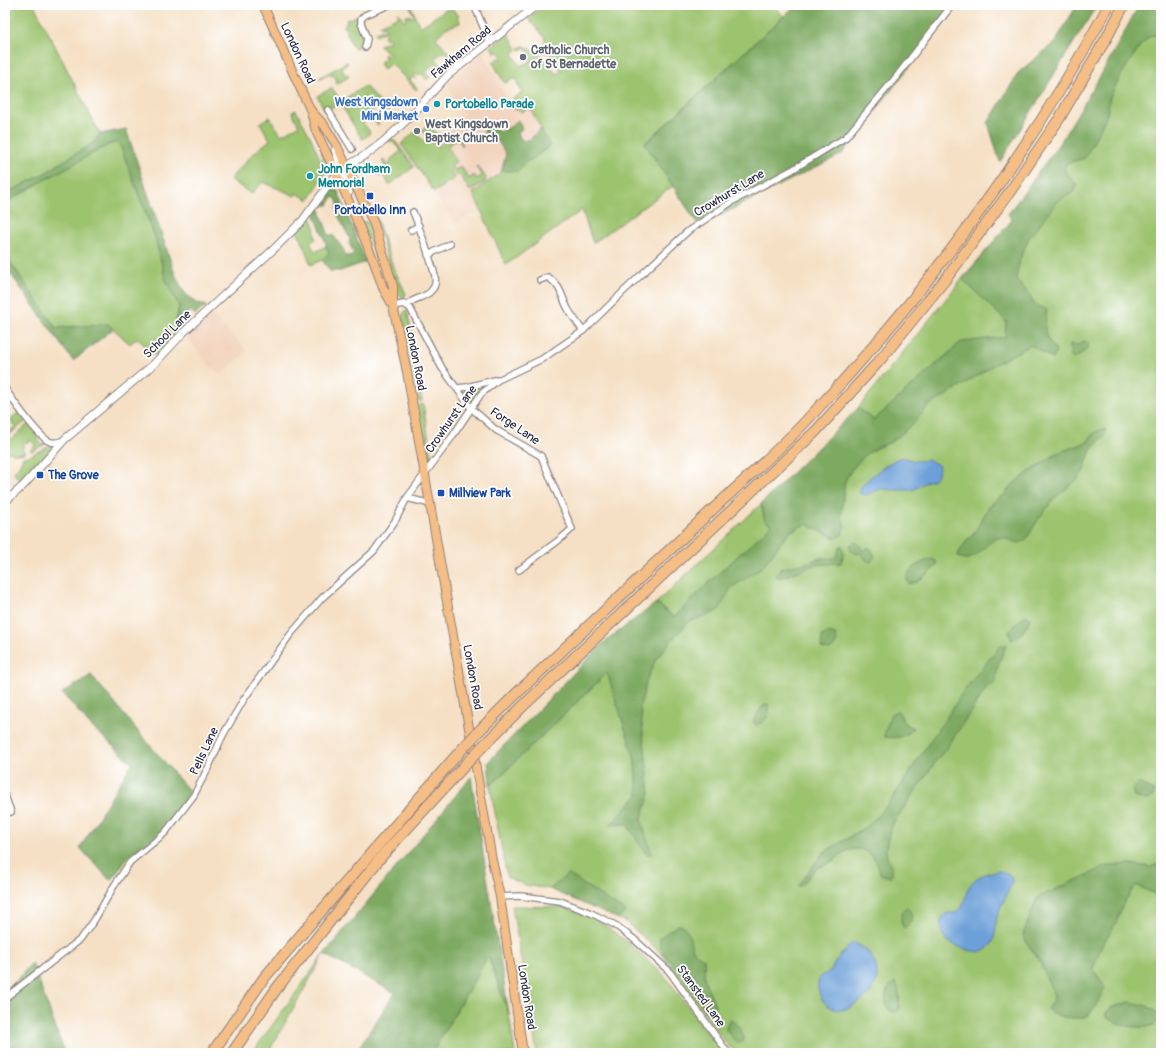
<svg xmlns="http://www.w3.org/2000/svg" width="1166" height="1058" viewBox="0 0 1166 1058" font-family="Pangolin,sans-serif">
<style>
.built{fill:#f2d4be}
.green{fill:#9cc36e;stroke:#5f7254}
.forest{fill:#7da961;stroke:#50664e}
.water{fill:#6da0d8;stroke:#48618a}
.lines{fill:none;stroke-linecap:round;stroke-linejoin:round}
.minor-casing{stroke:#8c8180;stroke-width:8}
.tertiary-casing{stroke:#8c8180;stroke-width:9}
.primary-casing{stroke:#8c8180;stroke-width:10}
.motorway-casing{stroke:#8c8180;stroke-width:12}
.minor{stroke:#fff;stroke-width:5.5}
.tertiary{stroke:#fff;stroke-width:7}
.primary{stroke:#f5be86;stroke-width:8}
.motorway{stroke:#f5be86;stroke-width:10}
.motorway-bridge-casing{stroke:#8c8180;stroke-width:12;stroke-linecap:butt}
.motorway-bridge{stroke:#f5be86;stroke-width:10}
.worship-dot{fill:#6b7280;stroke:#fff;stroke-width:1.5}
.culture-dot{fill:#0f9aa8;stroke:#fff;stroke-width:1.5}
.shop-dot{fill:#3f7fe0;stroke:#fff;stroke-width:1.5}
.transit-dot{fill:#1a4fb4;stroke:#fff;stroke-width:1.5}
.labels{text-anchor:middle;stroke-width:3.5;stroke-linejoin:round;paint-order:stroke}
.worship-label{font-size:12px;font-weight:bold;fill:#5b616d;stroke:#fff;text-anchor:start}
.street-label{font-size:12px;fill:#22223b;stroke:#fff}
.shop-label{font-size:12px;font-weight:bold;fill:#366cbe;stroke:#fff;text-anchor:end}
.culture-label{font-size:12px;font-weight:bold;fill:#0d838f;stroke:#fff;text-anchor:start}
.transit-label{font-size:12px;font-weight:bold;fill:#164399;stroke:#fff;text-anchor:start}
</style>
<rect width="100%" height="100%" fill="#fff"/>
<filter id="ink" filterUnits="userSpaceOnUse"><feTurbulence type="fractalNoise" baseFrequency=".025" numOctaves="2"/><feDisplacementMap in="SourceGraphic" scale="8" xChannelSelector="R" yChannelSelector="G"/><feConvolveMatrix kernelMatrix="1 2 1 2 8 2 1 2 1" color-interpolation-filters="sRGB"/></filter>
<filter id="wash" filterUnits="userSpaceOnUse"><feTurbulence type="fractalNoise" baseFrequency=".012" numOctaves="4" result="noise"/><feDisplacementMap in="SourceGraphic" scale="16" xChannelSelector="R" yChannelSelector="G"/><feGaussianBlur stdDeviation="0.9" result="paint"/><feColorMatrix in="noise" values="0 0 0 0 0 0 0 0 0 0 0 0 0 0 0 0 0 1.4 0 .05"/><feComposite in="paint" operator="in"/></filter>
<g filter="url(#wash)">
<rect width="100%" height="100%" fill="#f5e0c5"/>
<g class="built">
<path d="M483,53L509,101L523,94L546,139L506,265L481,209L455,224L417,167L430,139L463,114L447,83Z"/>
<path d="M211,313L247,351L221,375L209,365L186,335L205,320Z"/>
</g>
<g class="green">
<path d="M5,5H34L100,134L93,143L40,176L5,194Z"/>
<path d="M544,5H773L784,16L645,143L673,186L593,243L582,210L506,265L473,193L500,173L502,169L505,171L522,165L528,160L534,158L550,146L530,108L521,112L518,109L514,110L509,101L522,93L515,78L505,83L503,81L493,62L499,58L500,60L502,59L498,51L495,53L491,47L508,33L517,49L513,54L520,66L526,63L527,64L532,59L525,47L520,50L519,48L524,46L540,54L556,74L562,71L545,51V38L528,18Z"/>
<path d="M1161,5V1053H738L728,1046L662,954L626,922L550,889L525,885L507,877L490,786L607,673L673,616L656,603L761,504L765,521L832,481L830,446L858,408L962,279L1012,220Z"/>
<path d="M411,6L420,27L447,9L448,11L452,8L454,12L455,11L457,15L458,14L460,23L446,28L436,38L452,55L450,57L445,51L435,58L441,65L438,68L434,64L426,72L430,77L427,80L421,73L418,76L416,74L414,75L416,79L413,77L410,80L417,88L416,90L391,63L384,69L380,64L382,60L384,61L386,58L384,57L385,53L389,55L390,53L380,47V45L390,41L389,38L386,39L384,35L387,33L386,31L376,35L375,33L386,28L385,26L381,27L379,25L399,16L397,12L401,16L404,21L406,20L405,17L410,15L411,18L414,17L410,7Z"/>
<path d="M362,14L364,37L358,43V47L354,48L352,45L344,26L347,22L346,20Z"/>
<path d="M347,62L348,63L342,68L345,75L347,74L349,77L337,84L335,82L337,80L333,75L331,76L330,74L320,79L319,78Z"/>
<path d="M365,86L389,112H388L382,106L379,108L375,104L371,108L372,110L369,113L379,124L378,125L371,116L363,123L370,132L369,133L370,134L362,139L340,103L325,111L317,96L332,88L341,101Z"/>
<path d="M296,110L312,140L321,162L323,160L321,152C325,156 328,160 329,166C329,169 312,194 309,200L296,193L295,196L263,182L251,194L230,179L255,152L270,140L260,123L270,117L281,135L299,126L292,112Z"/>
<path d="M430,125L437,134L430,139L435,145L437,144L439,147L446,137L456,132L463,145L462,146L458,139L447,146L457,161L451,166L454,169L451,171L455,176V178L434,192L401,144L415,132L425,143L430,139L422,130Z"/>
<path d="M390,139H393L396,142L414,167L389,185L385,177L378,175L386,169L382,161L384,159L387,164L389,165L391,162L390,160L401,151L393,142L388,141Z"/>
<path d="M117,142L121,148L155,237L166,281L179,306L176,323L181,331L156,356L137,338L130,344L108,324L56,328L5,255V203L39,183L108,145Z"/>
<path d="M461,166L469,179L474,175L477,179L482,175L476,167L478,166L486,178L485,182L470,191L460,175H457L454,171Z"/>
<path d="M376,217L393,266L406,294L404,298L397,293L376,219Z"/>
<path d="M311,218C317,226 313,232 316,239L310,242L315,252L326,246L329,253L322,260L311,265L301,238L296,231L307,220Z"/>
<path d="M360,222H368L385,275Z"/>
<path d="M407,310L412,335L422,401L420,402L417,400L402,316L404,312Z"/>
<path d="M489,384L472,403L469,402L462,392L463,390Z"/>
<path d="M423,404L432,459L429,462L427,461L418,409L419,405Z"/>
<path d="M19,412L26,421L8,436L12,439L28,424L39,436L37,439L43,445L45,443L44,440L47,443L32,451L30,450L35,445L30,440L27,443L25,442L23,444L25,446L22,449L25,452L24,453L17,454L5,451V428L8,432L15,427L10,419Z"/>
<path d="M53,444L55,445L24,481H21L15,475L14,471L19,466L23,457L29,456Z"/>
<path d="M512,906L562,907L595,918L630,944L665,976L723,1053H537Z"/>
<path d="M324,954L268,1053H252Z"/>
<path d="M488,956L509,1014L515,1053H432Z"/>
</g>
<g class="forest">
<path d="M796,5H957L842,154L699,226L645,144Z"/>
<path d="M1077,5H1097L1000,162L988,123L1019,72L1055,42Z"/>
<path d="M1139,5H1161V30L1159,34L1150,36L1140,46L1121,75L1110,97L1107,115L1085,158L1067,163L1064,169L1077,185L1074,192L1058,201L1029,238L1020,259L1016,279L1028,293L1034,304L1047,310C1044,328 1044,336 1056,351L1053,359L1031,345L997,363L942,398L928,406L916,421L900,435L889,443L876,448L863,457L852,469L845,481L841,516L845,526L842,535L835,538L806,524L789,532L762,567L731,588L719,610L709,615L690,621L675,636L656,659L647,679L640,706L650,794L641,820L652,854H646L627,824L610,825L638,795L634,756L607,673L490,786L488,762L601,645L656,603L674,617L721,571L772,525L765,521L761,504L858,408L874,420L961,342L1005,337L1006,321L962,279L1012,220L1008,214L1061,141L1101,75Z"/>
<path d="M518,120L522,129L518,132L520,138L524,141L530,139L541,129L550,146C544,149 539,155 534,158C526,163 524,161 519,171H505L502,169L506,154L498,141L490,138L484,134L485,126C493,123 495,127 500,132L510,127Z"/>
<path d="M126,129L175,274L184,292L197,304L200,303L206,306L195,315L191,311L180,321L183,326L181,331L176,323L179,306L166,281L155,237L121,148L117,142L108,145L39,183L5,203V194L40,176L93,143L100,134Z"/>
<path d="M332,190L338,191L366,262L340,271H330L322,260L329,253L326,246V243L313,211L317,206L320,207L321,214L329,236L333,235L343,249L346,256H350L354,253L349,243L350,239C347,232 336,215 337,209C337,207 338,205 338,203L335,197L332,198L328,205L322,206L319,203L326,194Z"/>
<path d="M5,255L56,328L108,324L113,329L73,361L5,266Z"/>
<path d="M1084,341L1088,343V348L1079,356L1074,359L1070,356V344L1078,345Z"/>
<path d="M1106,429L1104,436L1091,450L1083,472L1079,478L1055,498L1039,518L1026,540L1019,543C1012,542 1006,537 998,538C985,541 976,566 959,557L958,554L967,540L973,535L989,507L996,500L1004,495L1014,483L1057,453L1088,442C1092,433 1096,430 1106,429Z"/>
<path d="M856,542L860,545L863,551L868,548L871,549L875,556L871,562C865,561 864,557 860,553L857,554L851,551L850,549V545Z"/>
<path d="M842,545L844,554L841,563L814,565L780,578L776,576L781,568C789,567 798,565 806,563C811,562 816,559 821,558C826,557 829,560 834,558C839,555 837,548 842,545Z"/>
<path d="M933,559L937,562V566L917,582L909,584C900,572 923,560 933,559Z"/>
<path d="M1024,616H1028L1030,618C1028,626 1019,639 1011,640L1009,631Z"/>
<path d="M831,633L836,636C838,643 835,646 830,650L821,648L822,636L826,634Z"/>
<path d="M1001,645H1006L997,669L996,681L987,687L946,749L938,758L894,822C890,831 884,847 887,857C888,865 896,869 890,877L880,874C878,857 863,843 845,852C840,854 838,858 833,861C828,864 821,865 816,869C810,874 806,882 800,887L798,886L823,853L869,825L890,802L932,738L951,711L960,696L976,675Z"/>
<path d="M91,675L142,736L191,793L163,830L127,858L111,881L80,848L132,763L91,726L62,693Z"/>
<path d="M768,704C772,714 765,722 756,725L753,722L759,711L764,705Z"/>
<path d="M898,711L900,714L903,722L913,728C907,737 896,739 885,737L884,735L891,714L894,712Z"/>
<path d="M471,777L509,1014L488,956L432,1053H355L395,993L324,954Z"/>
<path d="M1139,783L1155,792L1152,797L1146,800L1134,797L1133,794V789Z"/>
<path d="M1161,863V897L1136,885L1124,902L1116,923L1101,947L1093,969L1105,987L1095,1007L1086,1018C1072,1018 1058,1019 1047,1009L1053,1000L1054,995L1040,962L1027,943L1023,935L1037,898L1107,866L1131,864L1151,867Z"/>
<path d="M568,874L626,912L618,919L550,889Z"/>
<path d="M907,908C915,913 912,924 904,928C900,923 901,918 902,912Z"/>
<path d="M678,925C692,926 688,942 694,951C696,955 701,957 704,959C705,965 704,970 704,975C705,985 712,996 715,1005L713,1011L706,1012C699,999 690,985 681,973C673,961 657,954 660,937Z"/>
<path d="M32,963L65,1053H5V993Z"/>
<path d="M895,982C900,989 900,1002 899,1010L896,1012L890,1011C883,1002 884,988 895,982Z"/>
<path d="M1128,1002C1140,1004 1157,1006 1161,1019C1150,1034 1119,1026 1106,1017V1012L1111,1008Z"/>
<path d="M730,1019C737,1024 742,1030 744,1038C743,1042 741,1043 737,1043L726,1030L727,1024Z"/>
</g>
<g class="water">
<path d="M902,457L915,461L929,460L937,464L939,467L938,474L934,479L926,482L913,490H894L881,489L866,495L860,494V489C865,479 893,459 902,457Z"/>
<path d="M998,871L1008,873L1012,880V882C1008,894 1001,905 997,917C995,924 996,932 994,939C986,962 960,948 946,940C941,934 937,918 946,914C949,912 952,913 955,913C963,908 964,903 966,894C970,879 983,873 998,871Z"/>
<path d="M852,943C859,943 863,948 868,952C884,971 878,992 857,1003C852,1006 846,1010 840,1010C833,1010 829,1007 824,1002C818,994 814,981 824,974C827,973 830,973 832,969C833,968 833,965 834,964C836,960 849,945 852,943Z"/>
</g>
</g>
<g filter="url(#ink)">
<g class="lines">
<defs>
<g id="minor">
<path d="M474,5L490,43"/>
<path d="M365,47L367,39L361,23V19L365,15L389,5"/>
<path d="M328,110L352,149"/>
<path d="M411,230L419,226"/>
<path d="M428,255L450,244"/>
<path d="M540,280L548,277C562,287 561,296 568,309C573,317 578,324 583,331"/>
<path d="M407,305C413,298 425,298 431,291C435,287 436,282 435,277C434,270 431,263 429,256C424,241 419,226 413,212"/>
<path d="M393,306L404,304L410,308L442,368L471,408L496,430L541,456L572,529L559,540L519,570"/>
<path d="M457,388L467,387L495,380"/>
<path d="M5,389C14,401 39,439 51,442C56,443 60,442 64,440"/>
<path d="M407,498L431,504"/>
<path d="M5,796L11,812"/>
<path d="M500,897L520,896L560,901L591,913L615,925L635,940L669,971L728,1053"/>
<path d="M5,998L81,939L95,919L114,886L130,862L165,833L194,795L209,766L223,735L244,699L290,635L322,598L374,551L395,521L407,498L452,437L481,394L498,380L542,359L583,331L625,290L688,231L733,201L792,170L846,137L897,76L952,5"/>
</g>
<g id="tertiary">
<path d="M335,150L338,158L339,171"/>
<path d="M344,166V179L349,192"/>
<path d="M5,502L24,485L65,439L154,364L184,332L276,247L303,220L339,171L367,154L384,141L408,119L447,76L537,5"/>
</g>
<g id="primary">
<path d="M263,5L295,77L311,111L316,131L343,188L373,259L383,288L392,304"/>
<path d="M311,111L324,125L337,146L374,224L393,286V306L407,372L492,860L500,897L523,1053"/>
</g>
<g id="motorway">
<path d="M480,730L516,694C581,633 646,572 710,512C743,481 777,452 807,420C923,298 1029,153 1109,5"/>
<path d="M482,747L525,704L816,431L880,360L948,276L1011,190L1059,119L1107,37L1124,5"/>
<path d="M212,1053L264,978L373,851L463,748"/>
<path d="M232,1053L277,988L381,857L466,764"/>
</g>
</defs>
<use href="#minor" class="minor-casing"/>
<use href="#tertiary" class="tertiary-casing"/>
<use href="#primary" class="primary-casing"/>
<use href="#motorway" class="motorway-casing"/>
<use href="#minor" class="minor"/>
<use href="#tertiary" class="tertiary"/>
<use href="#primary" class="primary"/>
<use href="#motorway" class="motorway"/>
<defs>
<g id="motorway-bridge">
<path d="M463,748L480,730"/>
<path d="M466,764L482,747"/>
</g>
</defs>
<use href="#motorway-bridge" class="motorway-bridge-casing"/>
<use href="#motorway-bridge" class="motorway-bridge"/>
</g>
</g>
<g class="worship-dot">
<circle cx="523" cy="57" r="4"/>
<circle cx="417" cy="131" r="4"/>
</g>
<g class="culture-dot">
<circle cx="437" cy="104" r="4"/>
<circle cx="310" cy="176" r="4"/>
</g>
<circle class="shop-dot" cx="426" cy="109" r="4"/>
<g class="transit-dot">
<rect x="366" y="192" width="8" height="8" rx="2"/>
<rect x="36" y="471" width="8" height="8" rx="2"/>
<rect x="437" y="489" width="8" height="8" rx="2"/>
</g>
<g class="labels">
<g class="worship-label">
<text x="531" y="54">Catholic Church<tspan x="531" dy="14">of St Bernadette</tspan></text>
<text x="425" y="128">West Kingsdown<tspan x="425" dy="14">Baptist Church</tspan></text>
</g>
<g class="street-label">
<text transform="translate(461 52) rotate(-40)" y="4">Fawkham Road</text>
<text transform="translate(298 53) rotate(65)" y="4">London Road</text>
<text transform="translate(729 193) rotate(-31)" y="4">Crowhurst Lane</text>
<text transform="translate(167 334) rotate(-45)" y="4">School Lane</text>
<text transform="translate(416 358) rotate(79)" y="4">London Road</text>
<text transform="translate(451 419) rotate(-55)" y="4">Crowhurst Lane</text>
<text transform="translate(515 426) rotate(34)" y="4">Forge Lane</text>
<text transform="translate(473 677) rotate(80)" y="4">London Road</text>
<text transform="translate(204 751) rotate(-65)" y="4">Pells Lane</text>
<text transform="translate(701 996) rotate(54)" y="4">Stansted Lane</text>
<text transform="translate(527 997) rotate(81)" y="4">London Road</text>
</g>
<g class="shop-label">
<text x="418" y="106">West Kingsdown<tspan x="418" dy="14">Mini Market</tspan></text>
</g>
<g class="culture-label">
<text x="445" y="108">Portobello Parade</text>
<text x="318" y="173">John Fordham<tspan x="318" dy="14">Memorial</tspan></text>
</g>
<g class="transit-label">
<text x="370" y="214" text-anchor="middle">Portobello Inn</text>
<text x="48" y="479">The Grove</text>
<text x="449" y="497">Millview Park</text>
</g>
</g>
<rect width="1166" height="1058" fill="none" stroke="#fff" stroke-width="20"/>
</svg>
